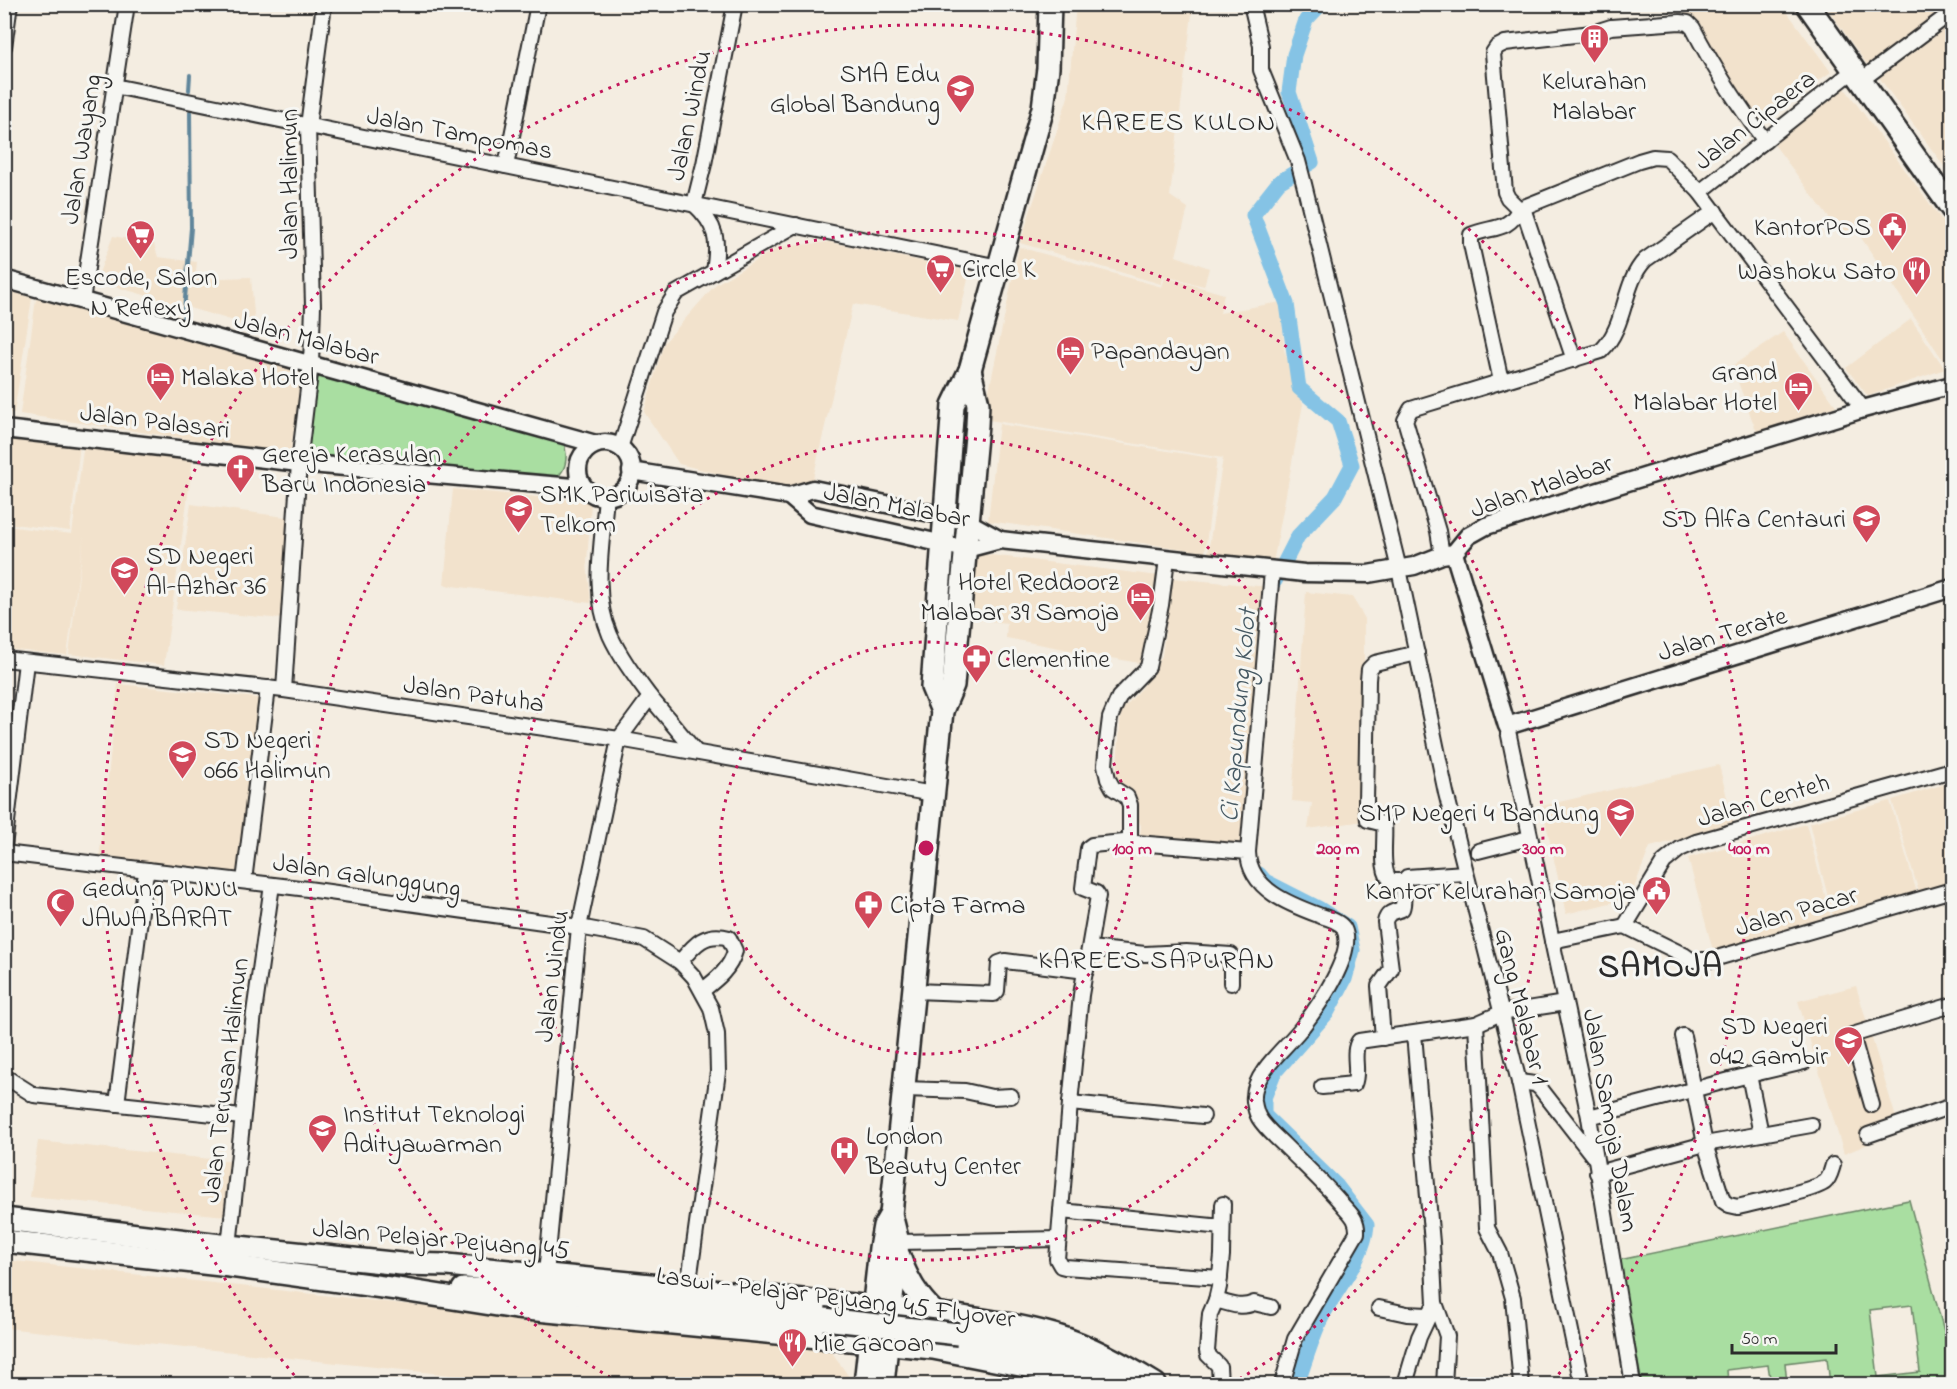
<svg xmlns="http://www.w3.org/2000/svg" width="1957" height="1389" viewBox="0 0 1957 1389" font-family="'Indie Flower',sans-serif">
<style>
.built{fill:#f2e2cc}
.green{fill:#a9dea1;stroke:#6a8466;stroke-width:1.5;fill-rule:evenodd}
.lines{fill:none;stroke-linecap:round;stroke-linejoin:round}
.stream{stroke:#61869b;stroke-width:4}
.canal{stroke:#85c3e5;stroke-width:15}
.minor-casing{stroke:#2b2b2b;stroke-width:18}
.tertiary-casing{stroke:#2b2b2b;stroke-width:21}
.primary-casing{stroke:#2b2b2b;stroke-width:26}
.minor{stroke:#f6f6f2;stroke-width:14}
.tertiary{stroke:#f6f6f2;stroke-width:16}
.primary{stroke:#f6f6f2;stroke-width:21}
.primary-bridge-casing{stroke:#2b2b2b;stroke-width:26;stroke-linecap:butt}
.primary-bridge{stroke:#f6f6f2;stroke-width:21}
.ring{fill:none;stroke:#c2185b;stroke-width:3;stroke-dasharray:3 6}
.labels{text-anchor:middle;stroke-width:6;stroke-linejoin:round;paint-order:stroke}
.poi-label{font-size:26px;fill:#2b2b2b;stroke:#f6f6f2;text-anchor:start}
.street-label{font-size:26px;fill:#2b2b2b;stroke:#f6f6f2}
.neighbourhood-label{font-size:27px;letter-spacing:1.5px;fill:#2b2b2b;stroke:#f6f6f2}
.water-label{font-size:27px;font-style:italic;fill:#465963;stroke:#f6f6f2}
.district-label{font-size:32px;font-weight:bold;letter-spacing:1.5px;fill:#2b2b2b;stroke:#f6f6f2}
.centre{fill:#c2185b;stroke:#f6f6f2;stroke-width:3}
.ring-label{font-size:18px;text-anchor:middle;font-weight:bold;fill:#c2185b;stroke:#f6f6f2;stroke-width:6;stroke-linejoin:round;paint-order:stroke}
</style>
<rect width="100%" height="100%" fill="#f4ede1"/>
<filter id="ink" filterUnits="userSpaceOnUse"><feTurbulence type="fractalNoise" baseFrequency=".0167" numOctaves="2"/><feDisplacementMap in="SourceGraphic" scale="12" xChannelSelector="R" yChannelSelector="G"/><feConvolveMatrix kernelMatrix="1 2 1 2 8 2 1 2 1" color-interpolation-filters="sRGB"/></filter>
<g filter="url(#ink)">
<g class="built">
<path d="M1076,4L1193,5L1170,196L1188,208L1176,256L1209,268L1204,286L1164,276L1161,284L1020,243L1068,97Z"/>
<path d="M1694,5H1782L1831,72L1756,123L1684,12Z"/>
<path d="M1825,5H1952V14L1873,73Z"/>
<path d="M1952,24V177L1878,76Z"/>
<path d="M1844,87L1952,234V365L1947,366L1856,230L1844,238L1770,139Z"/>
<path d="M113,236L154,244L158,257L197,262L195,279L251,277L255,327L96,281Z"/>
<path d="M829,242L970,271L958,321L853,304L809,496L679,464L644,412L664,343L716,284L779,247Z"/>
<path d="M1019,247L1162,287L1165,277L1224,294L1220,313L1281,302L1284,350L1303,404L1273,563L1208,553L1223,458L983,419Z"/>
<path d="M5,290L32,298L14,413L5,412Z"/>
<path d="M36,299L304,369L290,454L20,414Z"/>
<path d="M1911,319L1945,369L1868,396L1846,368Z"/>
<path d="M1783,332L1836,406L1757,433L1732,366Z"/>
<path d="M999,424L1217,459L1205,552L988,521Z"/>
<path d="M5,434L80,444L70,531L5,523Z"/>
<path d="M84,443L193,459L164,665L69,654L84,535L67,655L5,649V526L72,534Z"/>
<path d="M453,489L591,502L587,563L591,603L444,585Z"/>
<path d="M191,504L292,518L283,619L176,609Z"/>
<path d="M975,553L1167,577L1149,665L1006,638L1007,623L966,618Z"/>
<path d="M1172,578L1269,587L1244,850L1139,845L1141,826L1133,805L1115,794L1121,711L1141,689L1162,656Z"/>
<path d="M1306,592L1352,597L1364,617V821L1308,829L1312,803L1292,801Z"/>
<path d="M118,684L267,699L249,877L99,861Z"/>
<path d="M1719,765L1734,826L1650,847L1630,898L1566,914L1542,806Z"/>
<path d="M1952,782V885L1920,896L1892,800Z"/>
<path d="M1890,801L1920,903L1836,928L1809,823Z"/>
<path d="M1806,824L1834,929L1715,958L1688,858Z"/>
<path d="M1856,986L1900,1131L1844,1154L1798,1001Z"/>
<path d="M38,1141L230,1161L226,1216L30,1197Z"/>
<path d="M5,1260L831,1351L854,1384H537L5,1328Z"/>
</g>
<g class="green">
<path d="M319,371L553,423C567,440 574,468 552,481L306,457Z"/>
<path d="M1909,1200L1945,1335V1384H1922L1921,1382L1900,1384H1830L1827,1358L1785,1363L1787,1384H1771L1768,1365L1727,1370L1728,1384H1642L1619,1260ZM1912,1305L1920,1372L1878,1377L1870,1310Z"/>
</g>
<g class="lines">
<g class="stream">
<path d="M189,90L190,75"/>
<path d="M183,322L191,228L190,112"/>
</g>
<g class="canal">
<path d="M1275,581L1298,536L1335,497L1352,465L1338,421L1299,388L1287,304L1253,215L1279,182L1312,162L1289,92L1294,55L1306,20L1321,4"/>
<path d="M1259,874L1265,881L1320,909L1348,927L1353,950L1345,979L1327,1013L1274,1073L1264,1098V1115L1337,1186L1367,1225C1364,1260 1336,1288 1321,1319C1311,1340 1305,1363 1297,1384"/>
</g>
<defs>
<g id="minor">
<path d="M1251,4L1261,46V70L1298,161L1304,184L1399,569L1446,793L1519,1082L1582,1384"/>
<path d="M4,47L10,4"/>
<path d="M1860,81L1952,12"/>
<path d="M114,86L999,267"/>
<path d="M506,166L538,4"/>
<path d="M1700,192L1853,71"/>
<path d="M1523,208L1574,360"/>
<path d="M1519,209L1508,198L1505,192L1493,53L1497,47L1505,43L1592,33L1611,27L1680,22L1688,23L1693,28C1714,69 1738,105 1765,141"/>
<path d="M714,271C719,241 717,225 694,204L704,164L735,4"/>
<path d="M82,301L127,4"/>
<path d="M1501,381L1471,244V235C1490,226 1509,232 1519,209L1639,161L1653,157L1667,158L1700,192L1863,409"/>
<path d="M620,448L664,312L676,293L796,225"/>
<path d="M1442,555L1438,531L1405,420L1411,409L1601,351C1627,326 1622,284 1645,260L1715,211"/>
<path d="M4,659L284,690L619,739L933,794"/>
<path d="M284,690L299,463L311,364L313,306L308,126L324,4"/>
<path d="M650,697L696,752"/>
<path d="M1507,726L1589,1117L1633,1384"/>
<path d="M1130,842V805L1127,797L1113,788L1108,779L1105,765L1107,742L1110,718L1119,697L1148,667L1161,605L1167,559"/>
<path d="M4,847L26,662"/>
<path d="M1478,851L1529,838"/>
<path d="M1248,852L1272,571"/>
<path d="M4,853L308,889L579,927L644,939L680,962L694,977L711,1008L717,1034L718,1072L688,1288"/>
<path d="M244,881L268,688"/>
<path d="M1404,881H1392C1379,873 1386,839 1384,824L1368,820L1366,803L1368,680L1369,669L1375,663L1417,653"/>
<path d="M1625,926L1664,862L1680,849L1696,842L1952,770"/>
<path d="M1552,941L1625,926L1684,955L1691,960H1710L1952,890"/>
<path d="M1090,948L1145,954L1186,952L1231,955V983"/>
<path d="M680,962C694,945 705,931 729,938L735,951C730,969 717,979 703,990"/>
<path d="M914,991L994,994L997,991L999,963L1005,961L1086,971"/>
<path d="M1476,1024L1487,1228L1500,1253L1513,1298L1521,1384"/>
<path d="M1414,1034L1432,1243L1435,1303L1447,1336L1444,1384"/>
<path d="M1683,1036L1705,1144L1723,1201L1729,1205L1738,1207C1756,1202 1814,1191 1825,1182C1830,1178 1831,1171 1833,1165"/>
<path d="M1383,1038L1379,986L1391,969L1385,922C1387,912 1394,912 1402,909C1406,899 1400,886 1407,877L1465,873"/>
<path d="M1749,1075L1804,1062"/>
<path d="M4,1076L34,1095L242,1117"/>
<path d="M1519,1082L1535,1084L1540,1088L1593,1156"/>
<path d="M1322,1087L1354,1084C1360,1071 1351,1053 1359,1041L1476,1024L1501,1013L1565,1003"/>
<path d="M904,1089L965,1091L992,1097L1011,1096"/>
<path d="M1070,1103L1203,1116"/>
<path d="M117,1104L145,879L148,870"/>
<path d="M1872,1105L1852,1035L1952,1005"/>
<path d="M1589,1117L1749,1075L1761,1134"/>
<path d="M1868,1135L1952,1106"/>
<path d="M1597,1173L1705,1144L1811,1125"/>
<path d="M1061,1211L1222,1227"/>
<path d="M898,1242L1059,1239"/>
<path d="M229,1246L254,1013L272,885"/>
<path d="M546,1274L579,927L619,739L650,697C636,678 620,657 610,635C591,592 603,541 606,496"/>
<path d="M1220,1278L1065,1267L1061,1266L1057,1259L1070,1103L1081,995L1098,896L1096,893L1083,888L1088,848L1092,845L1124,842L1248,852C1249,890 1291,905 1321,916C1328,918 1341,922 1344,929C1356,953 1317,1008 1303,1026C1289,1045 1254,1072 1254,1096C1253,1101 1256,1113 1259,1118C1265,1128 1275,1136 1284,1145C1303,1164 1323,1182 1341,1203C1349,1213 1358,1218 1357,1233L1295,1339L1282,1384"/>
<path d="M1216,1300C1230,1304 1241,1309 1254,1303L1271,1307"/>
<path d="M1379,1308L1407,1314L1428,1315"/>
<path d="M1220,1384L1219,1366L1208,1355L1207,1351L1210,1314L1216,1300L1219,1287L1222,1255L1223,1204"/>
<path d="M1405,1384L1419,1337L1435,1303"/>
</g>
<g id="tertiary">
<path d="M4,279L596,444"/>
<path d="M4,429L299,463L585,488"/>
<circle cx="605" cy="470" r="27"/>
<path d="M631,471L789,496L813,489L945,516L968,522L1000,540"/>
<path d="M789,496L810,514L966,549L1000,540L1304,573L1368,574L1414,566L1442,555L1454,553L1468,536L1486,526L1863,409L1952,385"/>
<path d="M1454,553L1507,726L1952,588"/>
</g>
<g id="primary">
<path d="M1807,4L1952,209"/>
<path d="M942,711L932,687L953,405L970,370L1043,108L1048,68L1050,4"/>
<path d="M4,1219L229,1246L401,1264L447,1265L935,1313C975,1319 1015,1324 1054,1335C1089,1345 1124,1365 1155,1384"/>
<path d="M4,1241L230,1266L397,1289L516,1308L933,1348L1025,1366L1056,1374L1079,1384"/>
<path d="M899,1256C907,1279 917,1296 935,1313"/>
<path d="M463,1289L537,1290L824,1319"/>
<path d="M958,1334C1020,1343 1067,1354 1122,1384"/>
<path d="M865,1384L880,1248L884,1226L891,1214"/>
<path d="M883,1384L898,1242L891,1214L942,711L953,685L977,425L978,404L970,370"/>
</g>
</defs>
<use href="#minor" class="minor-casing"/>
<use href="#tertiary" class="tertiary-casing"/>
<use href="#primary" class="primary-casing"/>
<use href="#minor" class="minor"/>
<use href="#tertiary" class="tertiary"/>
<use href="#primary" class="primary"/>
<defs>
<path id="primary-bridge" d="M824,1319L958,1334"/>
</defs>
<use href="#primary-bridge" class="primary-bridge-casing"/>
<use href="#primary-bridge" class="primary-bridge"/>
</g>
</g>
<g class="ring">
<circle cx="926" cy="848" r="206"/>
<circle cx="926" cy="848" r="412"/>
<path d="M618 1382A617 617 0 1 1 1234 1382"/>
<path d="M300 1382A823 823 0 1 1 1552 1382"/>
</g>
<defs>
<symbol id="building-pin" viewBox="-11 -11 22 30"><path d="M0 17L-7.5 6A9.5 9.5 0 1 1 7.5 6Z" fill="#d1495b" stroke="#f6f6f2"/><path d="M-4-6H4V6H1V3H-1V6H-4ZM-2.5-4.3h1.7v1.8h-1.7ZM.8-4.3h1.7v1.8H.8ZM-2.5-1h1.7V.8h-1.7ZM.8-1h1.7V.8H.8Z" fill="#fff"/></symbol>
<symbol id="school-pin" viewBox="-11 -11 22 30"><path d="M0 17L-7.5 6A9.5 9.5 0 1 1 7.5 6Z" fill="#d1495b" stroke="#f6f6f2"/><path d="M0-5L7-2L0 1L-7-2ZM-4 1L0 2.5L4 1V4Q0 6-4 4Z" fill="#fff"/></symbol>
<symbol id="civic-pin" viewBox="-11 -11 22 30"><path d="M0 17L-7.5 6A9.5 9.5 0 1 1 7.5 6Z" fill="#d1495b" stroke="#f6f6f2"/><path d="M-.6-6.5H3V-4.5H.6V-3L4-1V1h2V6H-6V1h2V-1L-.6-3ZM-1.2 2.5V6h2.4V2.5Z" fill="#fff"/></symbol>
<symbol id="supermarket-pin" viewBox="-11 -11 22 30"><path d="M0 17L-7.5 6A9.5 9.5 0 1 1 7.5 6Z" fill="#d1495b" stroke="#f6f6f2"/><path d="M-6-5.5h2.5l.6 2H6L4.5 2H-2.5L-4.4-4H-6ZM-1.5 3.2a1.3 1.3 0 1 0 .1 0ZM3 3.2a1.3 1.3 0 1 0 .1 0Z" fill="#fff"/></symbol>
<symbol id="restaurant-pin" viewBox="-11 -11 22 30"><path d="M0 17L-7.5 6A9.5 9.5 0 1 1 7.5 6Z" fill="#d1495b" stroke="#f6f6f2"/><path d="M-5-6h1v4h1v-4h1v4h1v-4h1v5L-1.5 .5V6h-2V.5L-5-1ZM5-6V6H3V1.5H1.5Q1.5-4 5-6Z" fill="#fff"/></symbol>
<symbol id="hotel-pin" viewBox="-11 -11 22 30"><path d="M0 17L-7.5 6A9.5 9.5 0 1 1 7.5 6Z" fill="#d1495b" stroke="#f6f6f2"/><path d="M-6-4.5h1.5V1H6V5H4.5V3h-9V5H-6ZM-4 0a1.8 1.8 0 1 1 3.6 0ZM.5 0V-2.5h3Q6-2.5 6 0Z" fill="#fff"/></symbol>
<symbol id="church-pin" viewBox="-11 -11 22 30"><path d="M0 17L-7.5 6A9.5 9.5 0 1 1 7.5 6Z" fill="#d1495b" stroke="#f6f6f2"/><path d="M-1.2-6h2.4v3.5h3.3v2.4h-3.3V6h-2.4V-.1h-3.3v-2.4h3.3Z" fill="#fff"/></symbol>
<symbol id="pharmacy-pin" viewBox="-11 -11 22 30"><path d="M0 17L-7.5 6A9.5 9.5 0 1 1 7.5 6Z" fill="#d1495b" stroke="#f6f6f2"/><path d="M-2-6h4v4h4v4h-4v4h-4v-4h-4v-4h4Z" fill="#fff"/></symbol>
<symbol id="mosque-pin" viewBox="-11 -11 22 30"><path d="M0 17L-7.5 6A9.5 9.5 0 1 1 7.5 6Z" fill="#d1495b" stroke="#f6f6f2"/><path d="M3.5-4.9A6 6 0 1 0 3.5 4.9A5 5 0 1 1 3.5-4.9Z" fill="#fff"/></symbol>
<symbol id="university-pin" viewBox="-11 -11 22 30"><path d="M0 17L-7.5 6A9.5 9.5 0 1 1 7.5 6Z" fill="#d1495b" stroke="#f6f6f2"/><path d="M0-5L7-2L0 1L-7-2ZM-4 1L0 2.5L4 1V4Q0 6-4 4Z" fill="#fff"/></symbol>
<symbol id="hospital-pin" viewBox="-11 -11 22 30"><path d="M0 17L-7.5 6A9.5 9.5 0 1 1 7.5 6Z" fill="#d1495b" stroke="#f6f6f2"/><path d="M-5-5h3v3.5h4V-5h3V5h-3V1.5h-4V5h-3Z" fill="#fff"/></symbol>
</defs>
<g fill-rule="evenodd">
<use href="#building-pin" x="1578" y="22" width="33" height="45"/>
<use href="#school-pin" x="944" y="72" width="33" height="45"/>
<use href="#civic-pin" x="1876" y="210" width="33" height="45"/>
<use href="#supermarket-pin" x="124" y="218" width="33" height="45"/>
<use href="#supermarket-pin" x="924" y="252" width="33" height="45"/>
<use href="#restaurant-pin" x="1900" y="254" width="33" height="45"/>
<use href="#hotel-pin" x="1054" y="334" width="33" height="45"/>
<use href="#hotel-pin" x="144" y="360" width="33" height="45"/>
<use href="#hotel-pin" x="1782" y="370" width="33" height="45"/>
<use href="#church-pin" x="224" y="452" width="33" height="45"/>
<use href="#school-pin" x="502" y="492" width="33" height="45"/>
<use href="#school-pin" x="1850" y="502" width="33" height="45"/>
<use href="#school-pin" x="108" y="554" width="33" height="45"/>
<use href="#hotel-pin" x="1124" y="580" width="33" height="45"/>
<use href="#pharmacy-pin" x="960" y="642" width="33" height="45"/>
<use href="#school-pin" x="166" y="738" width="33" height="45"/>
<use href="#school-pin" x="1604" y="796" width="33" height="45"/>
<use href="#civic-pin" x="1640" y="874" width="33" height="45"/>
<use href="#mosque-pin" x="44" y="886" width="33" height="45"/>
<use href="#pharmacy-pin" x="852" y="888" width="33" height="45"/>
<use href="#school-pin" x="1832" y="1024" width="33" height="45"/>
<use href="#university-pin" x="306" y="1112" width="33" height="45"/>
<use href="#hospital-pin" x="828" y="1134" width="33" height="45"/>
<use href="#restaurant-pin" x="776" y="1326" width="33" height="45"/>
</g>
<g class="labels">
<g class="poi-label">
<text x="940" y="82" text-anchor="end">SMA Edu<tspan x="940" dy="30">Global Bandung</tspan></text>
<text x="1594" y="89" text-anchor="middle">Kelurahan<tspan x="1594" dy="30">Malabar</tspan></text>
<text x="1871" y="235" text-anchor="end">KantorPOS</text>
<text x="962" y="277">Circle K</text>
<text x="1896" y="279" text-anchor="end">Washoku Sato</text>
<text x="141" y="285" text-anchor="middle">Escode, Salon<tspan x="141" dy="30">N Reflexy</tspan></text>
<text x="1091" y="359">Papandayan</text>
<text x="1777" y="380" text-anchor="end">Grand<tspan x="1777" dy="30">Malabar Hotel</tspan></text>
<text x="181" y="385">Malaka Hotel</text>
<text x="262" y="462">Gereja Kerasulan<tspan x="262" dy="30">Baru Indonesia</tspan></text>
<text x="540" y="502">SMK Pariwisata<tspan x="540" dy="30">Telkom</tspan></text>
<text x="1846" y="527" text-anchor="end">SD Alfa Centauri</text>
<text x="146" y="564">SD Negeri<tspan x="146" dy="30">Al-Azhar 36</tspan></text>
<text x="1119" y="590" text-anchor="end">Hotel Reddoorz<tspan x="1119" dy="30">Malabar 39 Samoja</tspan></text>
<text x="997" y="667">Clementine</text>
<text x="204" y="748">SD Negeri<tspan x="204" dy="30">066 Halimun</tspan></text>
<text x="1599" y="821" text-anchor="end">SMP Negeri 4 Bandung</text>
<text x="82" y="896">Gedung PWNU<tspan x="82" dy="30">JAWA BARAT</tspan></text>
<text x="1636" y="899" text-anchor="end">Kantor Kelurahan Samoja</text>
<text x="890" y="913">Cipta Farma</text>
<text x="1828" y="1034" text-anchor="end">SD Negeri<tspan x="1828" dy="30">042 Gambir</tspan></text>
<text x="343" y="1122">Institut Teknologi<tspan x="343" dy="30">Adityawarman</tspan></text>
<text x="866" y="1144">London<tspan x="866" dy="30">Beauty Center</tspan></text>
<text x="813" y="1351">Mie Gacoan</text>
</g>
<g class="street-label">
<text transform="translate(688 115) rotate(-78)" y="9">Jalan Windu</text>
<text transform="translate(1754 119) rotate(-38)" y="9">Jalan Cipaera</text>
<text transform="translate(460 132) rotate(11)" y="9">Jalan Tampomas</text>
<text transform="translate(80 149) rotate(-81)" y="9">Jalan Wayang</text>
<text transform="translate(288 184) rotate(-90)" y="9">Jalan Halimun</text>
<text transform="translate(307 337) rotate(15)" y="9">Jalan Malabar</text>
<text transform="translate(155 420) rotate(7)" y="9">Jalan Palasari</text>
<text transform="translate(1541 485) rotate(-19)" y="9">Jalan Malabar</text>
<text transform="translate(897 504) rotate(11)" y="9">Jalan Malabar</text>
<text transform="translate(1722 633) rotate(-17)" y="9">Jalan Terate</text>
<text transform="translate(474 693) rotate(8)" y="9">Jalan Patuha</text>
<text transform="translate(1763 799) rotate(-16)" y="9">Jalan Centeh</text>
<text transform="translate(367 874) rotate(8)" y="9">Jalan Galunggung</text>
<text transform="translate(1796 910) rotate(-16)" y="9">Jalan Pacar</text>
<text transform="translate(551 976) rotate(-83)" y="9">Jalan Windu</text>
<text transform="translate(1523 1006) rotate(76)" y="9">Gang Malabar 1</text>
<text transform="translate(224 1080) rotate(-83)" y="9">Jalan Terusan Halimun</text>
<text transform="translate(1612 1120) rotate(80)" y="9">Jalan Samoja Dalam</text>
<text transform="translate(441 1238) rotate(5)" y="9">Jalan Pelajar Pejuang 45</text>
<text transform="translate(836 1296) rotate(7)" y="9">Laswi - Pelajar Pejuang 45 Flyover</text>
</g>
<g class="neighbourhood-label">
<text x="1179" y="130">KAREES KULON</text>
<text x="1157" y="968">KAREES SAPURAN</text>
</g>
<g class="water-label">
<text transform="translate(1237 715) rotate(-85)" y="9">Ci Kapundung Kolot</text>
</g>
<g class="district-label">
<text x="1661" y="976">SAMOJA</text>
</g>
</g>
<circle cx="926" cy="848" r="9" class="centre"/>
<g class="ring-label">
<text x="1132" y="854">100 m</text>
<text x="1338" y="854">200 m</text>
<text x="1543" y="854">300 m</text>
<text x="1749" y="854">400 m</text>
</g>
<rect width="1957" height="1389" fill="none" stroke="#f6f6f2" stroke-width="24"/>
<rect x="12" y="12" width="1933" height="1365" fill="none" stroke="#2b2b2b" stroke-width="2" filter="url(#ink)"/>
<path d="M1732 1344v9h104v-9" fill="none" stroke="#2b2b2b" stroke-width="3"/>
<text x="1741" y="1344" font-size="18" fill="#2b2b2b" stroke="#f6f6f2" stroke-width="4.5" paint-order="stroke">50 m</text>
</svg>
